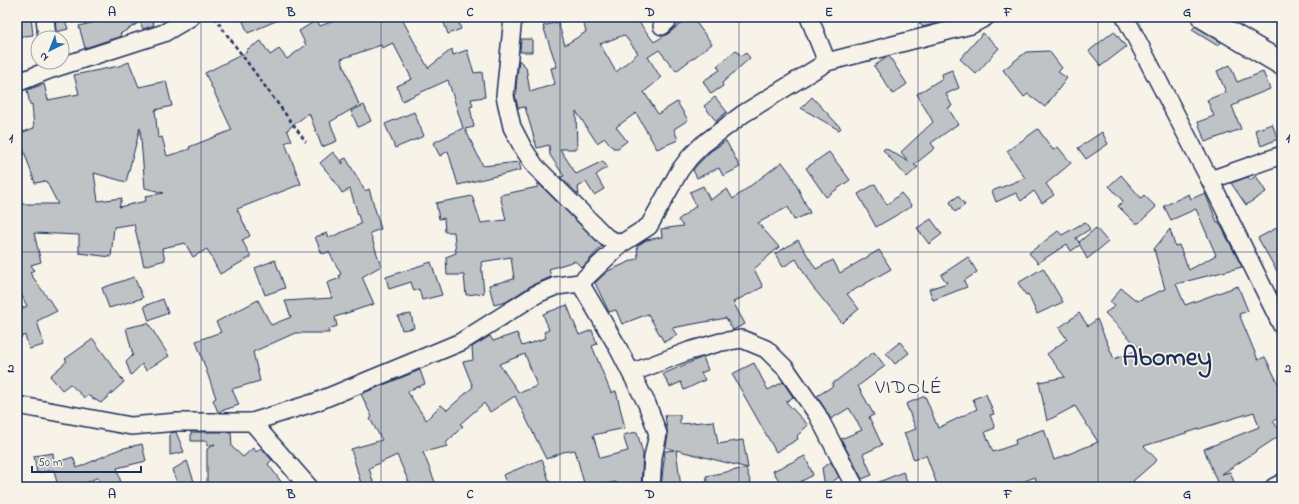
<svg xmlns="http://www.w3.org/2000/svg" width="1299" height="504" viewBox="0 0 1299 504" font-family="'Indie Flower',sans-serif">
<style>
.building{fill:#c0c3c5;stroke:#1b2f5e;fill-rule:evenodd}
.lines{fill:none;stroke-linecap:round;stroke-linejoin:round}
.minor-casing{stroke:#1b2f5e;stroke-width:20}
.tertiary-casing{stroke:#1b2f5e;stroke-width:25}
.path{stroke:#1b2f5e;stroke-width:2.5;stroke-dasharray:4 3;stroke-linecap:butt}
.minor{stroke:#f7f3e8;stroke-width:17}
.tertiary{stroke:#f7f3e8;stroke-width:22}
.grid{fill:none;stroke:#1b2f5e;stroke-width:1;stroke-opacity:0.55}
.labels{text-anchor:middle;stroke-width:3.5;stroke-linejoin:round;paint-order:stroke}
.quarter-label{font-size:20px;letter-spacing:1px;fill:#1b2f5e;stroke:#f7f3e8}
.town-label{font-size:26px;font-weight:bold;fill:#1b2f5e;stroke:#f7f3e8}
.neatline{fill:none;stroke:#1b2f5e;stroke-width:1.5}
.grid-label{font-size:13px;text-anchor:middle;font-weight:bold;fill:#1b2f5e}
</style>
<rect width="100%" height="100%" fill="#f7f3e8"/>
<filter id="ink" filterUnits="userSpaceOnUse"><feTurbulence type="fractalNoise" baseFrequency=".025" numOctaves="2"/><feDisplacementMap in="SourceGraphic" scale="8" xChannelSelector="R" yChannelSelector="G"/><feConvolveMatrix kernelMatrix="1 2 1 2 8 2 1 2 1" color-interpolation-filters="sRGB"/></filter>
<g filter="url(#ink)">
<g class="building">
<path d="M17,17H31L33,35L17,37Z"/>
<path d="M55,17H64L68,29L56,32Z"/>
<path d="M115,17H151L154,25L143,29L140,22L120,34L121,36L85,48L79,26Z"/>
<path d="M241,17H285L248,33Z"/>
<path d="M344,17H401L428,68L452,49L453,55L467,50L474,73L482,72L485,97L471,99L473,106L470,107L474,127L465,129L483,166L519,162L521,170L458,185L448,151L440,156L433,143L463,128L448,80L402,101L397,86L412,79L393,43L382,48L381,45L341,59L359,105L330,122L337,141L322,147L309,113L287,130L292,140L285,143L301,184L237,209L250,236L242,240L251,257L220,274L207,249L193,257L185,243L162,248L165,260L144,266L134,224L114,227L111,257L79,253V235L34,233L41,262L31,265L34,270L30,273L57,311L37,321L44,345L29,349L25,335L17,340V311L27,306L17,286V204H58L46,181L35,183L18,134L34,128L32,104L30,105L27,90L44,84L48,100L79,94L74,75L119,66L129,62L139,87L166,81L172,106L155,110L158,138L162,137L167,156L190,149L189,147L232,130L205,73L247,52L246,50L261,41L270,55L279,49L287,59L306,45L299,31L317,20L320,26ZM140,128L145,188L164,193L145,196L146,201L119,207L122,198L98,201L94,173L126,182Z"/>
<path d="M442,17H457L461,29L448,34Z"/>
<path d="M582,17H635L654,42L669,33L689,17H692L712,44L676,71L659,50L648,57L661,78L644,92L658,114L677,102L688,120L674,129L678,140L657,149L636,113L616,127L627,141L618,148H613L605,138L597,143L576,111L577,149H560L576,174L603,161L607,167L596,175L604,189L594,195L586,182L578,187L579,195L560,177L564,176L550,155L549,145L537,148L525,107L518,108L515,95L517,93L516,86L519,60L526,67L530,92L555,84L551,68L557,67L543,26L558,22L565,45L586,32ZM624,35L638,53L616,72L600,44Z"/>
<path d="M932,17H962L923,27L919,23Z"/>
<path d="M1195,26L1221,42L1218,46L1192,30Z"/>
<path d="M1114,31L1126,47L1101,66L1089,51Z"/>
<path d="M983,33L999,48L976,74L960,59Z"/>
<path d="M521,39H532V52H520Z"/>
<path d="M736,50L741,56L746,53L750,58L722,83L723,86L711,94L703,81L720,70L717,66Z"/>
<path d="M1049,51L1062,68L1058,72L1067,78L1045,107L1028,94L1024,97L1003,70L1026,52Z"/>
<path d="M889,56L907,84L893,94L874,66Z"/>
<path d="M1230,65L1237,82L1263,72L1270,89L1238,102L1239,103L1232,106L1241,129L1205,142L1198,122L1214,116L1207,100L1226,92L1217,71Z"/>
<path d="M952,70L959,88L946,94L952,106L948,108L958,124L931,143L935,148L914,165L918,167L907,177L883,150L885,148L909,162L901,152L933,122L917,94L943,78L942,74Z"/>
<path d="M715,97L727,112L716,121L704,106Z"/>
<path d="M812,97L841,128L839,130L801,108Z"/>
<path d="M364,105L371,121L358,127L351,111Z"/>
<path d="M414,112L424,136L395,148L385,124Z"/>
<path d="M1272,124L1278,139L1261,146L1255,130Z"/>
<path d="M1038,129L1053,150L1058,147L1071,163L1046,184L1054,195L1042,203L1034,191L1021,201L1016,193L996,202L992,191L1025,178L1007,151Z"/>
<path d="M1102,132L1108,144L1086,159L1078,148Z"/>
<path d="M726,141L740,167L723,176L719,168L697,178L693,170L698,164L711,151Z"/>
<path d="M333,152L343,164L342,160L346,158L365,191L369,189L381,229L370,233L381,266L362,277L374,304L335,317L337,326L329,329V333H295L253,352L260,381L232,389L239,405L218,412L213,400L216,398L196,341L221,332L216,322L258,300L271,325L291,317L285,301L332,298L327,283L340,278L339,275L341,274L329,252L322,254L315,237L327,233L329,238L361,224L350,189L342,193L334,180L320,163Z"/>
<path d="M829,152L850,180L826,197L806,168Z"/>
<path d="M782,162L791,174L810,213L794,220L788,207L758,223L779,247L754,269L763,287L733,302L745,324L733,330L726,318L672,328L677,335L664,342L648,314L622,324L616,310L609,312L595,283L608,271L638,258L637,246L646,240L662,237L661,229L683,226L678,220L696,206L690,192L703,186L710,200L727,189L733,199Z"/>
<path d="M1121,175L1141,198L1144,195L1156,207L1139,223H1135L1118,206L1123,201L1109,186Z"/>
<path d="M1256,176L1266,192L1246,205L1231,183L1248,177L1250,180Z"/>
<path d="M538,183L602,246L582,268L575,261L549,269L551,277L532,285L506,302L494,305L489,285L514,279L511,257L481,262L484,293L466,295L464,275H447L446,257L456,253L454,232H445L444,218L439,219L436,203L472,196L481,223L506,220L500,195L538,187Z"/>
<path d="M875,184L887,205L901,193L912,206L876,227L858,194Z"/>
<path d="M1205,193L1217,222H1219L1242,267L1176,284L1185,305L1238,286L1248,311L1239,314L1258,360L1265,357L1282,391V416L1273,421L1282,434L1222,474L1230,472L1236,487H1219L1204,449L1259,427L1254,412L1144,446L1157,460L1133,481L1136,487H1038L1035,477L1010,487H938L926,455L914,460L904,433L916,429L906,404L925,396L938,428L977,409L973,399L986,394L994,414L990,415L995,428L985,432L993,452L1016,444L1015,440L1044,429L1054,460L1098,442L1075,406L1047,421L1039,382L1065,377L1047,354L1067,339L1059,328L1079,313L1088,326L1097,319L1114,359L1140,349L1105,313L1115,306L1110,302L1121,288L1137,301L1165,289L1154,249L1170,229L1175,246L1179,245L1189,270L1216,255L1196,209L1171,220L1164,206L1189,194L1191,199Z"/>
<path d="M958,196L965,205L955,212L950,202Z"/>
<path d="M931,219L942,234L929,244L917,228Z"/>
<path d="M1085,222L1090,229L1076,238L1080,244L1079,242L1096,228L1108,242L1087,259L1080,245L1071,251L1067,244L1038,263L1029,253L1058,231L1062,235Z"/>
<path d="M1282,225V280L1258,238Z"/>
<path d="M798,240L816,269L833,260L840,273L879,250L891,269L847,294L859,309L842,323L811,285L796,259L783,267L775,254Z"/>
<path d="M968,257L977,272L964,281L967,287L933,300L929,289L947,283L941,275Z"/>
<path d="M275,260L285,288L265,295L255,268Z"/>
<path d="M431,262L442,295L422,300L419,289L414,291L411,282L389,289L386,277Z"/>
<path d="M1043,268L1063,302L1037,314L1028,294L1026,295L1018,283Z"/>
<path d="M134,277L143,298L109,308L102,288Z"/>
<path d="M163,299L168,313L149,321L144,306Z"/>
<path d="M567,305L579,335L592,330L597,344L592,346L611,393L616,391L625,428L593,435L600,458L628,451L623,435L637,432L643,454L641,487H616V482L585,487L575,450L563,452L546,459L515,396L490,412L484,403L460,424L463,426L446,443L448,446L423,452L437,487H411L397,455L369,468L374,485L362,487L351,449L382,440L370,419L372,417L361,394L420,370L425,384L407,391L426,420L441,405L447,410L473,387L463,362L473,360L472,347L490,336L493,341L517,333L522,346L546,338L544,332L549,330L543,314ZM525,354L537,386L519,393L499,364Z"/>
<path d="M411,314L414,328L402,330L398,316Z"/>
<path d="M148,323L169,356L146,370L142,364L131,375L126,362L133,355L126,328Z"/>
<path d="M93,339L124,382L101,403L87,395L85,398L70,384L62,390L50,376L67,361L65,359Z"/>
<path d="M900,342L909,353L895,364L886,353Z"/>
<path d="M874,352L885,366L858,386L874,415L869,417L882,445L863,454L872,475L862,479L841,439L862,430L849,408L831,419L817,396L833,386L832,384Z"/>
<path d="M703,357L708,370L701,373L705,380L684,390L681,382L670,387L663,374Z"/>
<path d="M754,363L768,390L783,382L793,397L786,402L808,425L797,436L798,439L776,452L732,374Z"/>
<path d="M665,415H680V424L714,421L718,444L743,440L748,468L676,450L681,487H661L665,451L674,450L666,447L668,436Z"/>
<path d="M176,432L184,452L170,455V433Z"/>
<path d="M191,432H231L232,447L243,457L253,448L256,452L261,448L272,460L268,464L285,487H207V449L215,444L207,446V441H191Z"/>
<path d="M142,444L146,461L117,468L122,487H101L98,477L78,487H75L74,484L58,487L54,470L37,473L34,456L53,453L54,463L73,457L77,468L120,449Z"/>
<path d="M805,456L813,475L791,487H783L773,471Z"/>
<path d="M542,459L551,487H508L503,475Z"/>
<path d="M187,461L196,487H179L172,470Z"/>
<path d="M831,462L839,477L825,487L822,468Z"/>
<path d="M746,468L752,487H708L706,476Z"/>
<path d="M903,472L910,487H867Z"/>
</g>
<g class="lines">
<defs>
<g id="minor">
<path d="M45,17L47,38"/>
<path d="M513,17L505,96L512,127L523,148L535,166L607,238L621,244"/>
<path d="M809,17L827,62"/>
<path d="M1125,17L1210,180L1282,326"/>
<path d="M662,26L671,17"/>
<path d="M17,83L49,70L164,33L191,17"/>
<path d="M1210,180L1282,155"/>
<path d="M580,283L616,344L647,404L658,434L653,457L651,487"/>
<path d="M631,373L689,351L721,342L742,339L766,349L786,369L817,414L855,487"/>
<path d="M17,405L131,426L177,422H252L316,402L461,342L537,294L556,286L580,283L621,244L649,226L680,170L690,157L702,145L743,114L827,62L971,25L986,17"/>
<path d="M252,422L309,487"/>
<path d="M1274,487L1282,483"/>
</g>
<path id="tertiary" d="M1203,17L1282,64"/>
</defs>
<use href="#minor" class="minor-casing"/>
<use href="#tertiary" class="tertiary-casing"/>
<path class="path" d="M214,17L306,142"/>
<use href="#minor" class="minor"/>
<use href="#tertiary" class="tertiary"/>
</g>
</g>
<path class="grid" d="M201,17V487M381,17V487M560,17V487M739,17V487M918,17V487M1098,17V487M17,252H1282"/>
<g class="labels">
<g class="quarter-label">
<text x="909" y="393">VIDOLÉ</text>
</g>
<g class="town-label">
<text x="1167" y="365">Abomey</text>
</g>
</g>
<rect width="1299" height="504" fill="none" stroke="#f7f3e8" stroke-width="44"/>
<g transform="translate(50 50) rotate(223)"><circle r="19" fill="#f7f3e8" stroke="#9fa5b1"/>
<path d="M0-3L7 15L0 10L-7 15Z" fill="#1f6fb2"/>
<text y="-6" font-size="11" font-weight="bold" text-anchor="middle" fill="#1b2f5e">N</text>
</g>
<path d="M32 466v6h109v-6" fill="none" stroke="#1b2f5e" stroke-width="2"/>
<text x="38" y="466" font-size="12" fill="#1b2f5e" stroke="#f7f3e8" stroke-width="3" paint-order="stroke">50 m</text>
<rect x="22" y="22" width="1255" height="460" class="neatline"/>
<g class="grid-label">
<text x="112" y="16">A</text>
<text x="291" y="16">B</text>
<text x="470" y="16">C</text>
<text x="650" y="16">D</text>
<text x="829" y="16">E</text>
<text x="1008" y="16">F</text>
<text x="1187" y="16">G</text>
<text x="11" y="142">1</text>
<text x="1288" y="142">1</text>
<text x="11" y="372">2</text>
<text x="1288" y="372">2</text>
<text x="112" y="498">A</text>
<text x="291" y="498">B</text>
<text x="470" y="498">C</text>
<text x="650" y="498">D</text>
<text x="829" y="498">E</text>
<text x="1008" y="498">F</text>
<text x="1187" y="498">G</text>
</g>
</svg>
